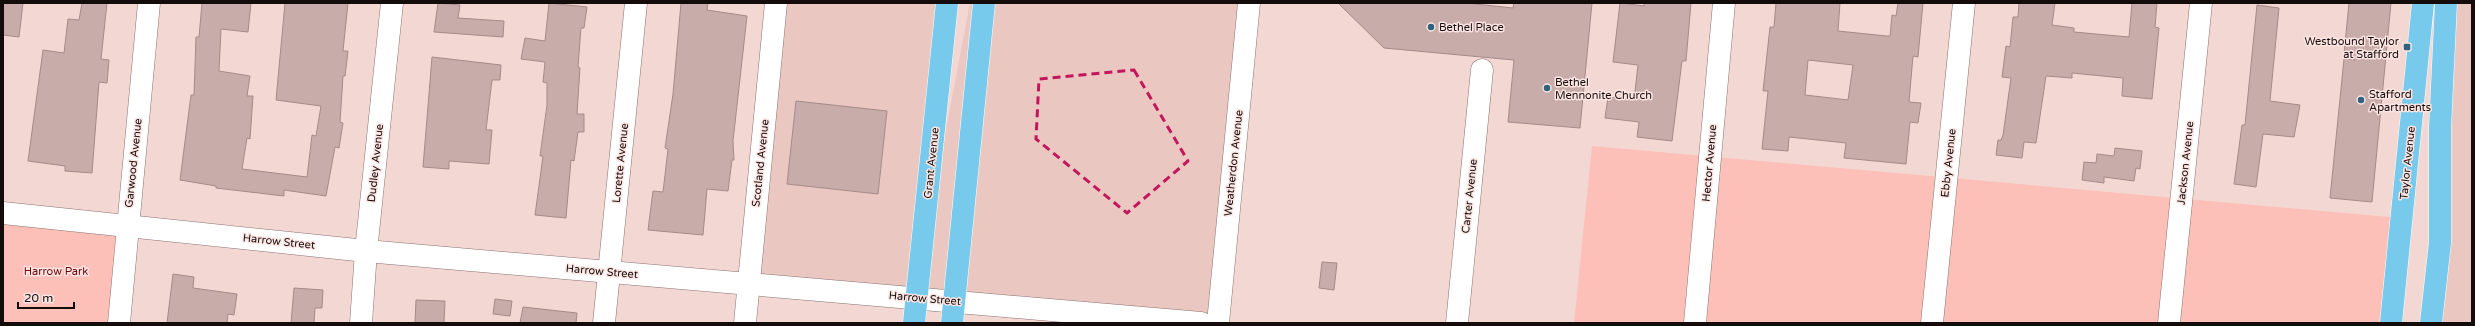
<svg xmlns="http://www.w3.org/2000/svg" width="2475" height="326" viewBox="0 0 2475 326" font-family="'Varela Round',sans-serif">
<style>
.built{fill:#ebc7c2}
.green{fill:#fcc0b9}
.building{fill:#c7aca9;stroke:#a58b88;fill-rule:evenodd}
.lines{fill:none;stroke-linecap:round;stroke-linejoin:round}
.minor-casing{stroke:#8b726f;stroke-width:23}
.major-casing{stroke:#fff;stroke-width:23}
.minor{stroke:#fff;stroke-width:22}
.major{stroke:#77caeb;stroke-width:22}
.marked{fill:none;stroke:#c2185b;stroke-width:3;stroke-dasharray:8 5;stroke-linejoin:round}
.poi-dot{fill:#2d637e;stroke:#fce5e3;stroke-width:1.5}
.labels{text-anchor:middle;stroke-width:3;stroke-linejoin:round;paint-order:stroke}
.poi-label{font-size:11px;fill:#140c0a;stroke:#fce5e3;text-anchor:start}
.street-label{font-size:11px;fill:#140c0a;stroke:#fce5e3}
.park-label{font-size:11px;fill:#6d0209;stroke:#fce5e3}
</style>
<rect width="100%" height="100%" fill="#f3d7d3"/>
<g class="built">
<path d="M776,3H947L923,250L970,3H1249L1218,323L748,284Z"/>
<path d="M2446,3H2472V323H2431Z"/>
</g>
<g class="green">
<path d="M1592,146L2401,218L2391,323H1574Z"/>
<path d="M3,213L127,226L119,323H3Z"/>
</g>
<g class="building">
<path d="M3,3H23L19,37L3,35Z"/>
<path d="M82,3H107L101,59L109,60L107,83L99,82L92,173L65,171V166L28,161L43,50L64,53L68,19L79,20Z"/>
<path d="M202,3H251L248,32L221,29L219,71L250,76L247,96H253L250,139L247,138L242,169L307,177L312,135L316,136L321,106L276,100L285,3H348L343,51H348L345,76H343L340,122L343,123L339,148L335,147L326,196L284,190V196L216,188V186L180,180L191,95H194L196,37H199Z"/>
<path d="M438,3L460,5L458,18L504,21L503,37L434,32Z"/>
<path d="M549,3L587,7L584,28H581L578,67L580,68L577,114H584V132H578L574,161L571,160L566,218L535,215L543,156H540L547,105V83L543,82L545,62L521,59L525,38L545,41Z"/>
<path d="M681,3H708L707,10L747,16L733,141L734,160H732L728,191L707,189L703,235L648,230L653,191L663,192L668,149L665,148L673,94Z"/>
<path d="M1338,3H1466L1513,8L1514,3H1592L1580,128L1508,122L1514,60L1384,48Z"/>
<path d="M1620,3L1644,6V3H1691L1686,61H1682L1672,141L1637,137L1639,122L1605,118L1608,97L1634,100L1638,65L1613,62Z"/>
<path d="M1776,3H1840L1838,31L1887,36H1890L1892,15L1896,16L1898,3H1923L1918,57L1913,56L1909,102L1921,103L1918,123L1910,122L1906,164L1844,158L1846,143L1789,137L1788,151L1762,149L1768,91H1763L1770,27H1774ZM1808,60L1853,65L1848,100L1805,95Z"/>
<path d="M2019,3H2055L2052,25L2074,28V32L2129,37L2132,3H2157L2155,27L2159,28L2152,99L2122,96L2123,78L2072,73V78L2046,76L2036,143L2024,142L2022,158L1996,155L1998,140H2001L2003,135L2011,78L2002,77L2006,46L2010,47L2013,17H2018Z"/>
<path d="M2349,3H2391L2372,202L2330,198L2344,59L2355,60L2344,54Z"/>
<path d="M2257,5L2279,8L2270,101L2300,105L2294,137L2263,134L2256,187L2234,184L2242,125H2245Z"/>
<path d="M432,57L501,65L500,80H492L486,130H492L489,164L449,161V169L423,167Z"/>
<path d="M796,101L887,111L878,194L787,184Z"/>
<path d="M2115,148L2142,151L2140,169L2136,168L2134,181L2104,177V183L2082,180L2084,162L2096,163L2097,154L2114,156Z"/>
<path d="M1322,262L1337,263L1334,290L1319,288Z"/>
<path d="M173,274L194,277L193,288L237,294L234,315L228,314L227,323H167Z"/>
<path d="M294,288L323,290L322,308H315L314,323H291Z"/>
<path d="M495,299L512,301L510,316L493,314Z"/>
<path d="M416,300L445,301L444,323H415Z"/>
<path d="M523,307L577,313L576,323H520Z"/>
</g>
<g class="lines">
<defs>
<g id="minor">
<path d="M3,213L366,251L1201,323"/>
<path d="M119,323L149,3"/>
<path d="M361,323L366,251L392,3"/>
<path d="M604,323L636,3"/>
<path d="M745,323L776,3"/>
<path d="M1218,323L1249,3"/>
<path d="M1457,323L1482,70"/>
<path d="M1695,323L1724,3"/>
<path d="M1932,323L1964,3"/>
<path d="M2169,323L2201,3"/>
</g>
<g id="major">
<path d="M914,323L947,3"/>
<path d="M952,323L984,3"/>
<path d="M2391,323L2423,3"/>
<path d="M2431,323L2440,243V128L2446,3"/>
</g>
</defs>
<use href="#minor" class="minor-casing"/>
<use href="#major" class="major-casing"/>
<use href="#minor" class="minor"/>
<use href="#major" class="major"/>
</g>
<path class="marked" d="M1134,70L1188,161L1127,213L1036,139L1039,79Z"/>
<g class="poi-dot">
<circle cx="1431" cy="27" r="4"/>
<rect x="2403" y="43" width="8" height="8" rx="2"/>
<circle cx="1547" cy="88" r="4"/>
<circle cx="2361" cy="100" r="4"/>
</g>
<g class="labels">
<g class="poi-label">
<text x="1439" y="31">Bethel Place</text>
<text x="2399" y="45" text-anchor="end">Westbound Taylor<tspan x="2399" dy="13">at Stafford</tspan></text>
<text x="1555" y="86">Bethel<tspan x="1555" dy="13">Mennonite Church</tspan></text>
<text x="2369" y="98">Stafford<tspan x="2369" dy="13">Apartments</tspan></text>
</g>
<g class="street-label">
<text transform="translate(133 163) rotate(-84)" y="4">Garwood Avenue</text>
<text transform="translate(375 163) rotate(-84)" y="4">Dudley Avenue</text>
<text transform="translate(620 163) rotate(-84)" y="4">Lorette Avenue</text>
<text transform="translate(760 163) rotate(-84)" y="4">Scotland Avenue</text>
<text transform="translate(931 163) rotate(-84)" y="4">Grant Avenue</text>
<text transform="translate(1233 163) rotate(-84)" y="4">Weatherdon Avenue</text>
<text transform="translate(1709 163) rotate(-85)" y="4">Hector Avenue</text>
<text transform="translate(1948 163) rotate(-84)" y="4">Ebby Avenue</text>
<text transform="translate(2185 163) rotate(-84)" y="4">Jackson Avenue</text>
<text transform="translate(2407 163) rotate(-84)" y="4">Taylor Avenue</text>
<text transform="translate(1469 196) rotate(-84)" y="4">Carter Avenue</text>
<text transform="translate(279 241) rotate(6)" y="4">Harrow Street</text>
<text transform="translate(602 271) rotate(5)" y="4">Harrow Street</text>
<text transform="translate(925 298) rotate(5)" y="4">Harrow Street</text>
</g>
<g class="park-label">
<text x="56" y="275">Harrow Park</text>
</g>
</g>
<rect width="2475" height="326" fill="none" stroke="#140c0a" stroke-width="8"/>
<path d="M18 302v6h56v-6" fill="none" stroke="#140c0a" stroke-width="2"/>
<text x="24" y="302" font-size="12" fill="#140c0a" stroke="#fce5e3" stroke-width="3" paint-order="stroke">20 m</text>
</svg>
